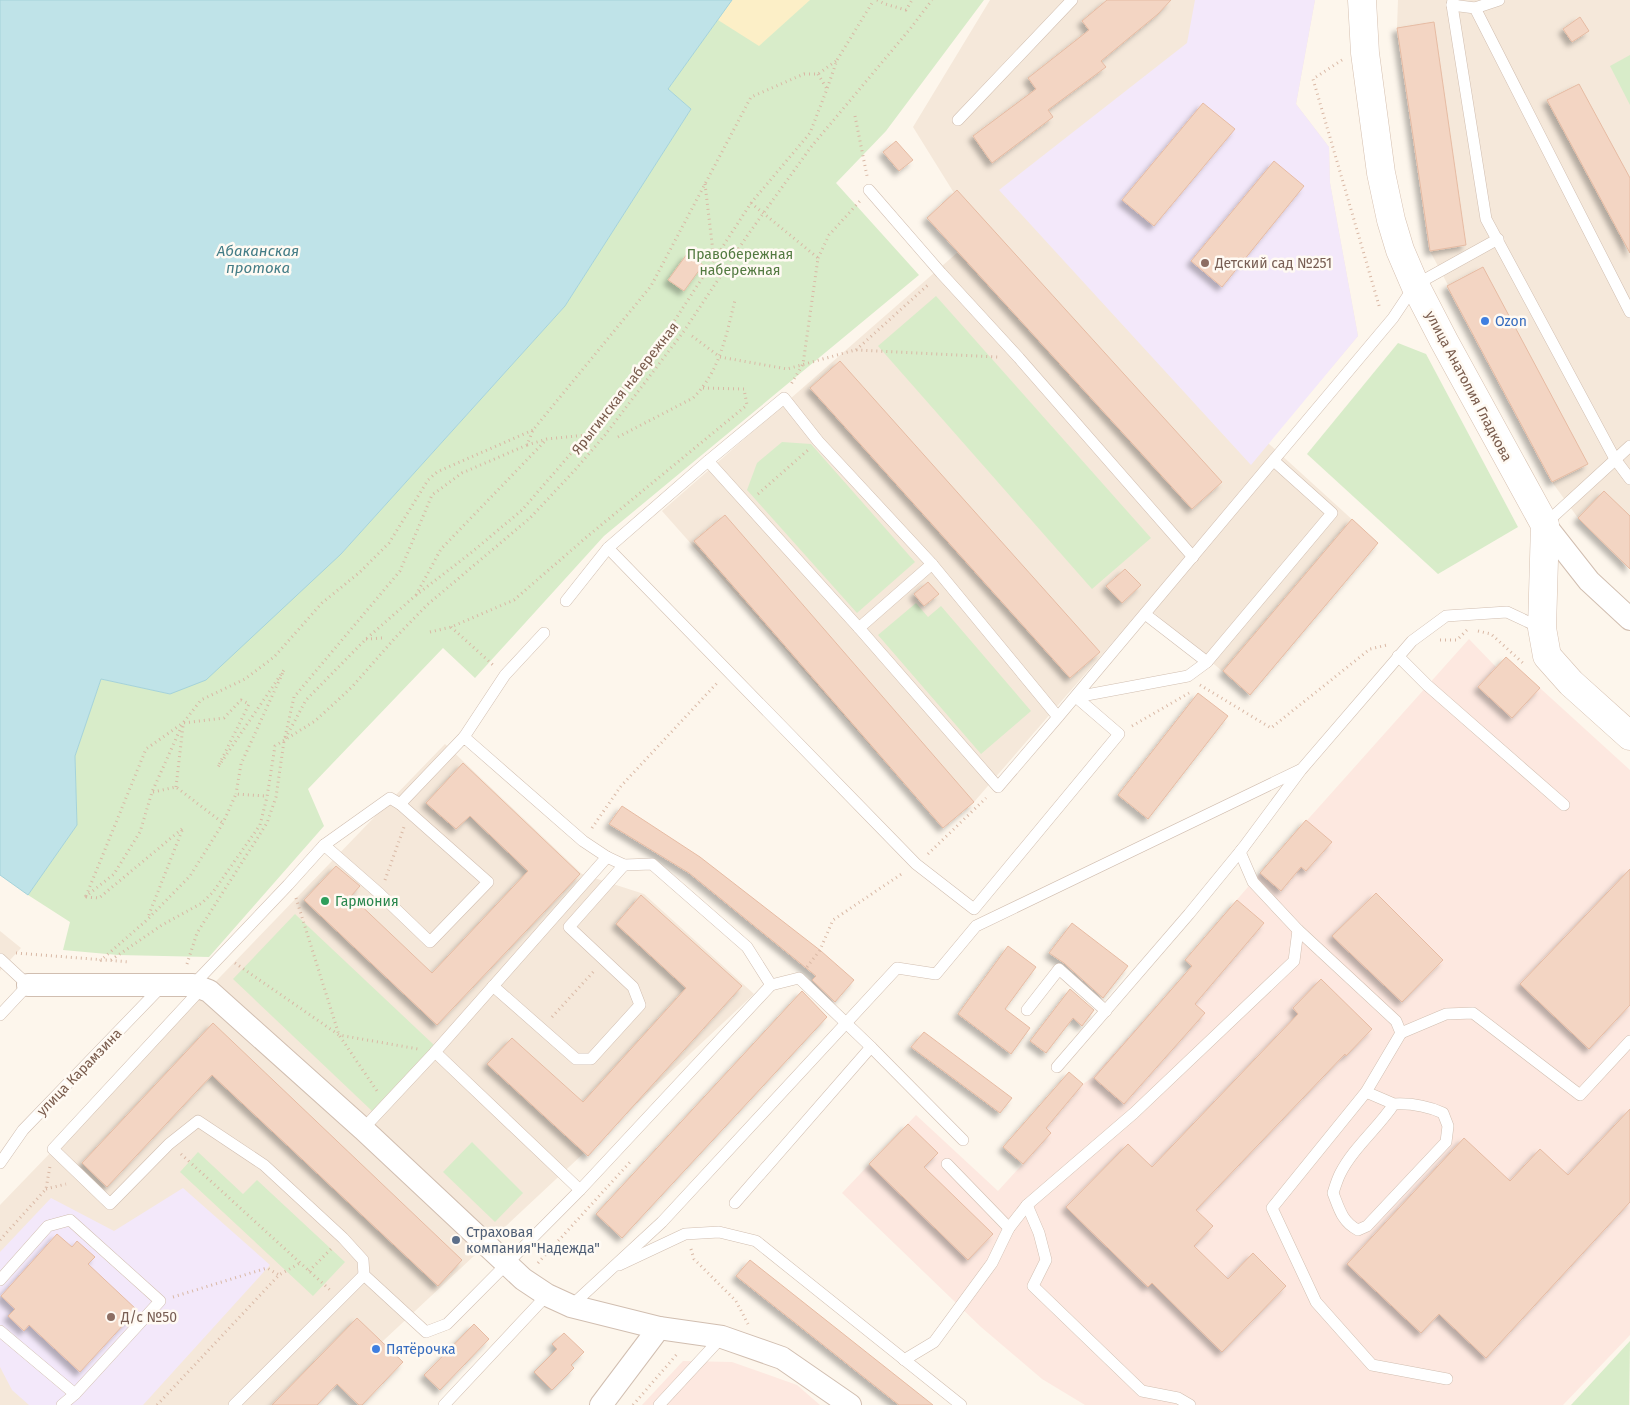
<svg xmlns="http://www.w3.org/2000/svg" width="1630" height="1405" viewBox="0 0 1630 1405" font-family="'Fira Sans',sans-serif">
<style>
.residential{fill:#f5e8da}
.commercial{fill:#fde8e0}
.education{fill:#f3e8fa}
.green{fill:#d8ecc9}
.sand{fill:#fcefc7}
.water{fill:#bfe3e8;stroke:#a5d3da}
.building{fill:#f3d5c3;stroke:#e6bba3;filter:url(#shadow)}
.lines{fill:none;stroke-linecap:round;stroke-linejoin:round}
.service-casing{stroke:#d1beb0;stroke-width:12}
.minor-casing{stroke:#d1beb0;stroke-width:24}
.secondary-casing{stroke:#d6c0b0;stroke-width:29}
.path{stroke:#d9b8a5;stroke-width:3;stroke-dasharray:1 4;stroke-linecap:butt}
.service{stroke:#fff;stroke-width:11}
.minor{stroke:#fff;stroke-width:22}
.secondary{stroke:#fff;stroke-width:28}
.education-dot{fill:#8d6e63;stroke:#fffaf3;stroke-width:2}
.shop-dot{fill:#3f7fe0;stroke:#fffaf3;stroke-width:2}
.leisure-dot{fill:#2e9e5b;stroke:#fffaf3;stroke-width:2}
.service-dot{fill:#5c6f8a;stroke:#fffaf3;stroke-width:2}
.labels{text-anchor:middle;stroke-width:5;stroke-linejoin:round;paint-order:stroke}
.park-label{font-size:14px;fill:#537a41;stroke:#fffaf3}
.education-label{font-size:14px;fill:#785e54;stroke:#fffaf3;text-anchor:start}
.shop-label{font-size:14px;fill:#366cbe;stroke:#fffaf3;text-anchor:start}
.street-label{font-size:14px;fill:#7a5c4d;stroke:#fffaf3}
.leisure-label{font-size:14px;fill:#27864d;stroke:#fffaf3;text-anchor:start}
.service-label{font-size:14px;fill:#4e5e75;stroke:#fffaf3;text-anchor:start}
.water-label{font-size:15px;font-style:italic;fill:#437c86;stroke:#fffaf3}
</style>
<defs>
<filter id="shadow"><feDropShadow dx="-4.5" dy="4.5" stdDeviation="2.5" flood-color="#0004"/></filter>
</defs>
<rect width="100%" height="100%" fill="#fdf6ec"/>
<g class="residential">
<path d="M990,0H1315L1296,104L1329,147L1330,183L1358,336L1268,443L1378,543L1250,695L1145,605L974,802L943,828L662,511L958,252L927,218L954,193L913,127Z"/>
<path d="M1398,0H1630V569L1578,518L1552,482L1430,251L1397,28Z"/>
<path d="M445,744L582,874L644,894L754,994L337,1384L317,1405H0V1205Z"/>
<path d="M0,931L21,948L0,971Z"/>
</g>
<g class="commercial">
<path d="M1469,639L1496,667L1506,657L1630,770V1335L1563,1405H1085L1042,1379L981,1327L842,1193L916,1115L998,1191L1051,1133L1046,1128L1083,1084L1093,1077L1192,966L1185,960L1260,873Z"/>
<path d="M683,1361L732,1362L797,1385L820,1405H642Z"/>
</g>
<g class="education">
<path d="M1195,0H1315L1296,104L1329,147L1330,183L1358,336L1251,465L999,190L1187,43Z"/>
<path d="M183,1188L270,1265L143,1405H29L12,1390L0,1367V1252L51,1198L114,1231Z"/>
</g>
<g class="green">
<path d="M732,0H984L886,131L836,183L919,275L604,536L475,678L443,648L308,789L324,826L209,957L118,955L63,950L70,922L28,895L77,825L75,756L101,679L170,694L341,554L565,306L691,109L668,89Z"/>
<path d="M1630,55V105L1610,66Z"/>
<path d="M936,296L1151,538L1092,589L878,346Z"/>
<path d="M1398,343L1426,354L1518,527L1438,574L1307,454Z"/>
<path d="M782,442L811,444L915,562L857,613L747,490L757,463Z"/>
<path d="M916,603L928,617L941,606L1031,711L981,754L878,635Z"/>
<path d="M295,914L434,1045L372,1111L233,979Z"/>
<path d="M472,1142L523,1193L495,1222L443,1172Z"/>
<path d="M198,1152L243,1194L257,1180L345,1262L313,1296L180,1172Z"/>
<path d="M1630,1341L1629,1405H1571Z"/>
</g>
<path class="sand" d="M732,0H810L759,46L718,20Z"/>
<path class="water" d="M0,0H732L668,89L691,109L565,306L341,554L206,680L170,694L101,679L75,756L77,825L28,895L0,875Z"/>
<g class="building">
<path d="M1107,0H1171L1158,14L1101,61L1106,67L1048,110L1053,117L992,163L973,136L1036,89L1028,78L1089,30L1082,21Z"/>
<path d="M1580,17L1589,31L1572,42L1563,29Z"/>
<path d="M1434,22L1466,245L1430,251L1397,28Z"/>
<path d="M1579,84L1630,178V253L1547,100Z"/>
<path d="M1203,103L1235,129L1154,226L1122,200Z"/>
<path d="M896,141L913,160L899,171L883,152Z"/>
<path d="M1274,161L1304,186L1222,287L1191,261Z"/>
<path d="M957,190L1222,482L1192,509L927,218Z"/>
<path d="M687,254L703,265L684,291L668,280Z"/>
<path d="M1483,267L1588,464L1552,482L1447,286Z"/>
<path d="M840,361L1100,652L1070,678L810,388Z"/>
<path d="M1604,491L1630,516V569L1578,518Z"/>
<path d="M725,515L974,802L943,828L694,541Z"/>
<path d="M1352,519L1378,543L1250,695L1223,671Z"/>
<path d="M1125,569L1141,585L1122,603L1106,586Z"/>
<path d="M928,582L939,594L924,606L914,594Z"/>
<path d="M1506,657L1540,688L1512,718L1478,687Z"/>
<path d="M1198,693L1228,716L1148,819L1118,795Z"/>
<path d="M463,763L580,874L437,1025L304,900L336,866L360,886L351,896L432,973L528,871L470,816L456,829L426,803Z"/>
<path d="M622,806L700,857L821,951L854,980L835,1002L812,980L816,976L689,873L609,824Z"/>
<path d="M1306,820L1332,842L1306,871L1301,867L1281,891L1260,873Z"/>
<path d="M1630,869V1005L1589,1049L1520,984Z"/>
<path d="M1376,893L1443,960L1402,1002L1332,936Z"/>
<path d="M641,895L742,986L588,1156L487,1064L512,1038L583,1102L686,988L616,924Z"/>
<path d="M1237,900L1264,923L1195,1004L1205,1013L1124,1104L1094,1078L1192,966L1185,960Z"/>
<path d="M1072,923L1128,966L1103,998L1064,963L1049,953Z"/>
<path d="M1008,946L1036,967L1005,1009L1030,1028L1011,1054L958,1014Z"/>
<path d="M1321,979L1372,1029L1346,1056L1345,1054L1196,1210L1213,1226L1194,1246L1228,1279L1253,1253L1286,1286L1222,1352L1152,1283L1148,1287L1066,1207L1128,1144L1152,1167L1298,1014L1293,1008Z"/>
<path d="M1070,989L1094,1010L1082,1026L1073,1018L1046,1053L1030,1041Z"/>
<path d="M802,991L827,1017L622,1238L596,1214Z"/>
<path d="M213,1023L462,1260L438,1286L212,1075L107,1187L82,1163Z"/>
<path d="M924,1032L1012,1098L1000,1113L911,1047Z"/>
<path d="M1069,1072L1083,1084L1046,1128L1051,1133L1023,1164L1003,1147Z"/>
<path d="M1630,1109V1202L1486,1358L1439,1314L1421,1333L1347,1264L1464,1138L1510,1181L1540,1149L1568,1175Z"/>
<path d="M908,1124L938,1153L924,1167L993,1234L968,1260L869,1164Z"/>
<path d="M57,1234L72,1247L77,1241L95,1257L88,1264L137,1310L80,1372L29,1325L24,1331L8,1316L15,1309L1,1296Z"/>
<path d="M750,1260L933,1405H899L736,1276Z"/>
<path d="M357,1318L403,1362L362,1405H359L337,1384L317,1405H272Z"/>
<path d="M474,1324L489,1339L440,1390L424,1375Z"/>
<path d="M564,1333L584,1352L571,1365L574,1368L552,1390L534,1372L557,1349L552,1344Z"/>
</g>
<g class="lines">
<defs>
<g id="service">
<path d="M1453,0L1452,5L1486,219L1615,459L1630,479"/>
<path d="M1452,5L1475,8L1630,312"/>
<path d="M1475,8L1499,0"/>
<path d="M958,120L1072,0"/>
<path d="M869,190L941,273L1019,358L1193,557"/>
<path d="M1545,524L1630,446"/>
<path d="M608,548L916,864L974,909L1119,734L1076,697"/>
<path d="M566,601L608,548L708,461"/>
<path d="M1145,614L1207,662L1332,513L1274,461"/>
<path d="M859,628L932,564"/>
<path d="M1398,656L1427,685L1564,805"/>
<path d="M1076,697L1188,676L1207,662"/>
<path d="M1058,717L932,564L818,441L784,398L708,461L859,628L998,787L1058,717L1393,318L1415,285L1498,239"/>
<path d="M464,737L505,675L544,633"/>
<path d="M324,845L390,798L400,804"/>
<path d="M0,959L28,985L0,1015"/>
<path d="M193,985L288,885L324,845L380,894L430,942L488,882L400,804L464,737L583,841L607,857L435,1052L363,1129"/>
<path d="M493,986L576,1059H591L640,1005L633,987L569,927L624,865"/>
<path d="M203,987L53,1149L110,1204L169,1144L198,1121L264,1165L343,1238L363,1260L364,1275L426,1332L447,1324L580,1190"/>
<path d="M1027,1010L1059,969L1106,1011"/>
<path d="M1401,1033L1446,1014L1473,1013L1580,1095L1630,1041"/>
<path d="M871,1047L963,1140"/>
<path d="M435,1052L580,1190L771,985L747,947L652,864L624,865L607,857"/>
<path d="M1057,1067L1189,914L1243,848"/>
<path d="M1366,1092L1394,1104C1378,1128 1353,1148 1340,1174C1337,1180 1335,1187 1333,1193C1339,1208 1342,1222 1358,1230L1367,1226L1446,1142L1448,1126L1443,1113C1427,1106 1412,1103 1394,1104"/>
<path d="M0,1163L23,1130L162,986"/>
<path d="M735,1203L871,1047L799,978L771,985"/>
<path d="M1027,1205L1039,1233L1046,1260L1033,1286L1142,1391L1178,1398L1190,1405"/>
<path d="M1009,1228L1027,1205L1134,1113L1294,961L1298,930"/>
<path d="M619,1265L685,1234L719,1232L756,1241L961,1405"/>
<path d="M0,1280L48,1226L70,1220L160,1301L75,1394L62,1405"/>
<path d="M571,1306L662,1222L897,968L936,974L976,926L1300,770"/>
<path d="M0,1331L75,1394"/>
<path d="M904,1360L934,1342L992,1263L1009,1228L947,1164"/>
<path d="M1447,1379L1372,1365L1316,1302L1272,1208L1366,1092L1401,1033L1396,1021L1298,930L1253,882L1240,852L1301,770L1412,641L1446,616L1507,612L1541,628"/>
<path d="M234,1405L364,1275"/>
<path d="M444,1405L547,1295"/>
<path d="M659,1405L722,1337"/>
</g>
<g id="minor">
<path d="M1545,525L1589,581L1630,619"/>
<path d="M28,985H193L209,991L363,1129L523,1279L547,1295L571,1306L659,1328L722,1337L782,1358L850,1405"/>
<path d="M601,1405L659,1328"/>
</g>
<path id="secondary" d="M1362,0L1365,53L1381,173L1391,220L1400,250L1415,285L1444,341L1545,525L1542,628L1547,656L1571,683L1630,736"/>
</defs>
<use href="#service" class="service-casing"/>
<use href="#minor" class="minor-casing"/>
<use href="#secondary" class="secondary-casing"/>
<g class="path">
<path d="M877,0L885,4L906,10L912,0"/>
<path d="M1342,60L1313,79L1380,309"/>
<path d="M818,74L827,89"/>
<path d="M855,116L867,176"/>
<path d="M705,184L714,260"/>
<path d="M751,203L818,258L803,364L790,386"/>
<path d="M818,258L829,235L860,201"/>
<path d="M692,336L720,357L787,369L855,350L998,357"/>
<path d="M856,350L929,284"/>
<path d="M703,388L744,389L747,405"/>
<path d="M618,437L693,398C720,371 726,336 735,300"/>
<path d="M527,445L547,439L587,435"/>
<path d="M758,494L808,450"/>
<path d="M416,595L441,549L547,439"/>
<path d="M451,627L493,665"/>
<path d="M1478,631L1491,634L1524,664"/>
<path d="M430,632L451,627L514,600L589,535L747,405"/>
<path d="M366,639L383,638"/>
<path d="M1440,640H1457L1467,630"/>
<path d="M1200,685L1271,728L1370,649L1387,645"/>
<path d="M1132,726L1189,693"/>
<path d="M285,737L294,697L400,571L432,495L462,473L527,445L533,430L651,286L751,97L804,74H818L836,61"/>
<path d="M176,787L183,726"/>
<path d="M153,792L176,787L223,823"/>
<path d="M592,828L621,786L718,682"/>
<path d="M928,854L986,798"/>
<path d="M385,880L404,827"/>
<path d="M86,896L146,749L183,723L224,718L241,700L249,704L218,767L284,670L241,764L236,794"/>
<path d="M85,897L114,874L140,832L152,792L183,723L201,700L245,679L274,657L322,603L360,572L389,543L428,480L437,472L533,430"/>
<path d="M86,897L99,898L183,828L148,917"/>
<path d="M296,898L339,1035L377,1091"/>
<path d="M16,953L130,962"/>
<path d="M111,960L162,925L202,903L213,892L260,825L267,797L275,746L315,721L352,687L395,638L427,605L530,518L575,470L605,435L684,331L747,236L811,147L910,29L932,0"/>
<path d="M100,961L147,920L190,876L223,823L236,794L265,796"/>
<path d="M235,963L339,1035L418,1049"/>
<path d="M187,964L197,933L267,823L276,797L284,741L306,700L366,639L415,596L472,552L522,510L587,435L673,323L751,203L810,133L827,89L837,60L872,3V0"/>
<path d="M807,967L820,950L833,920L903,873"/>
<path d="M552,1017L595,970"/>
<path d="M181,1154L330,1290"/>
<path d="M46,1189L66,1184"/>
<path d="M0,1240L46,1189L50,1166"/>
<path d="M691,1249L694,1259L736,1301L748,1324"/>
<path d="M538,1263L631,1161"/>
<path d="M309,1271L333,1247"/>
<path d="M173,1297L267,1268L279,1275"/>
<path d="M157,1405L279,1275L300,1263"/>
<path d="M633,1405L678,1353"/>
</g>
<use href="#service" class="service"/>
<use href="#minor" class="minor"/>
<use href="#secondary" class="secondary"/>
</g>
<g class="education-dot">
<circle cx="1205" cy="263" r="5"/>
<circle cx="111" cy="1317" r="5"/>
</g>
<g class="shop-dot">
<circle cx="1485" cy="321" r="5"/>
<circle cx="376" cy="1349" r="5"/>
</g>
<circle class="leisure-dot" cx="325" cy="901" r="5"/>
<circle class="service-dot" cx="456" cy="1240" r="5"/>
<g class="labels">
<g class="park-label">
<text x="740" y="259">Правобережная<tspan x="740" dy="16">набережная</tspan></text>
</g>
<g class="education-label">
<text x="1215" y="268">Детский сад №251</text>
<text x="121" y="1322">Д/с №50</text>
</g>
<g class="shop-label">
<text x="1495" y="326">Ozon</text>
<text x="386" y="1354">Пятёрочка</text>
</g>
<g class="street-label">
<text transform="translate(1469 386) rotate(62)" y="5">улица Анатолия Гладкова</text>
<text transform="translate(625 388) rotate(-52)" y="5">Ярыгинская набережная</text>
<text transform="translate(79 1072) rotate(-46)" y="5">улица Карамзина</text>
</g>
<g class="leisure-label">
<text x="335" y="906">Гармония</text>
</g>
<g class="service-label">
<text x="466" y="1237">Страховая<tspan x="466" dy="16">компания"Надежда"</tspan></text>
</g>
<g class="water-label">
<text x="258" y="256">Абаканская<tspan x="258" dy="17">протока</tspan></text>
</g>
</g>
</svg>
